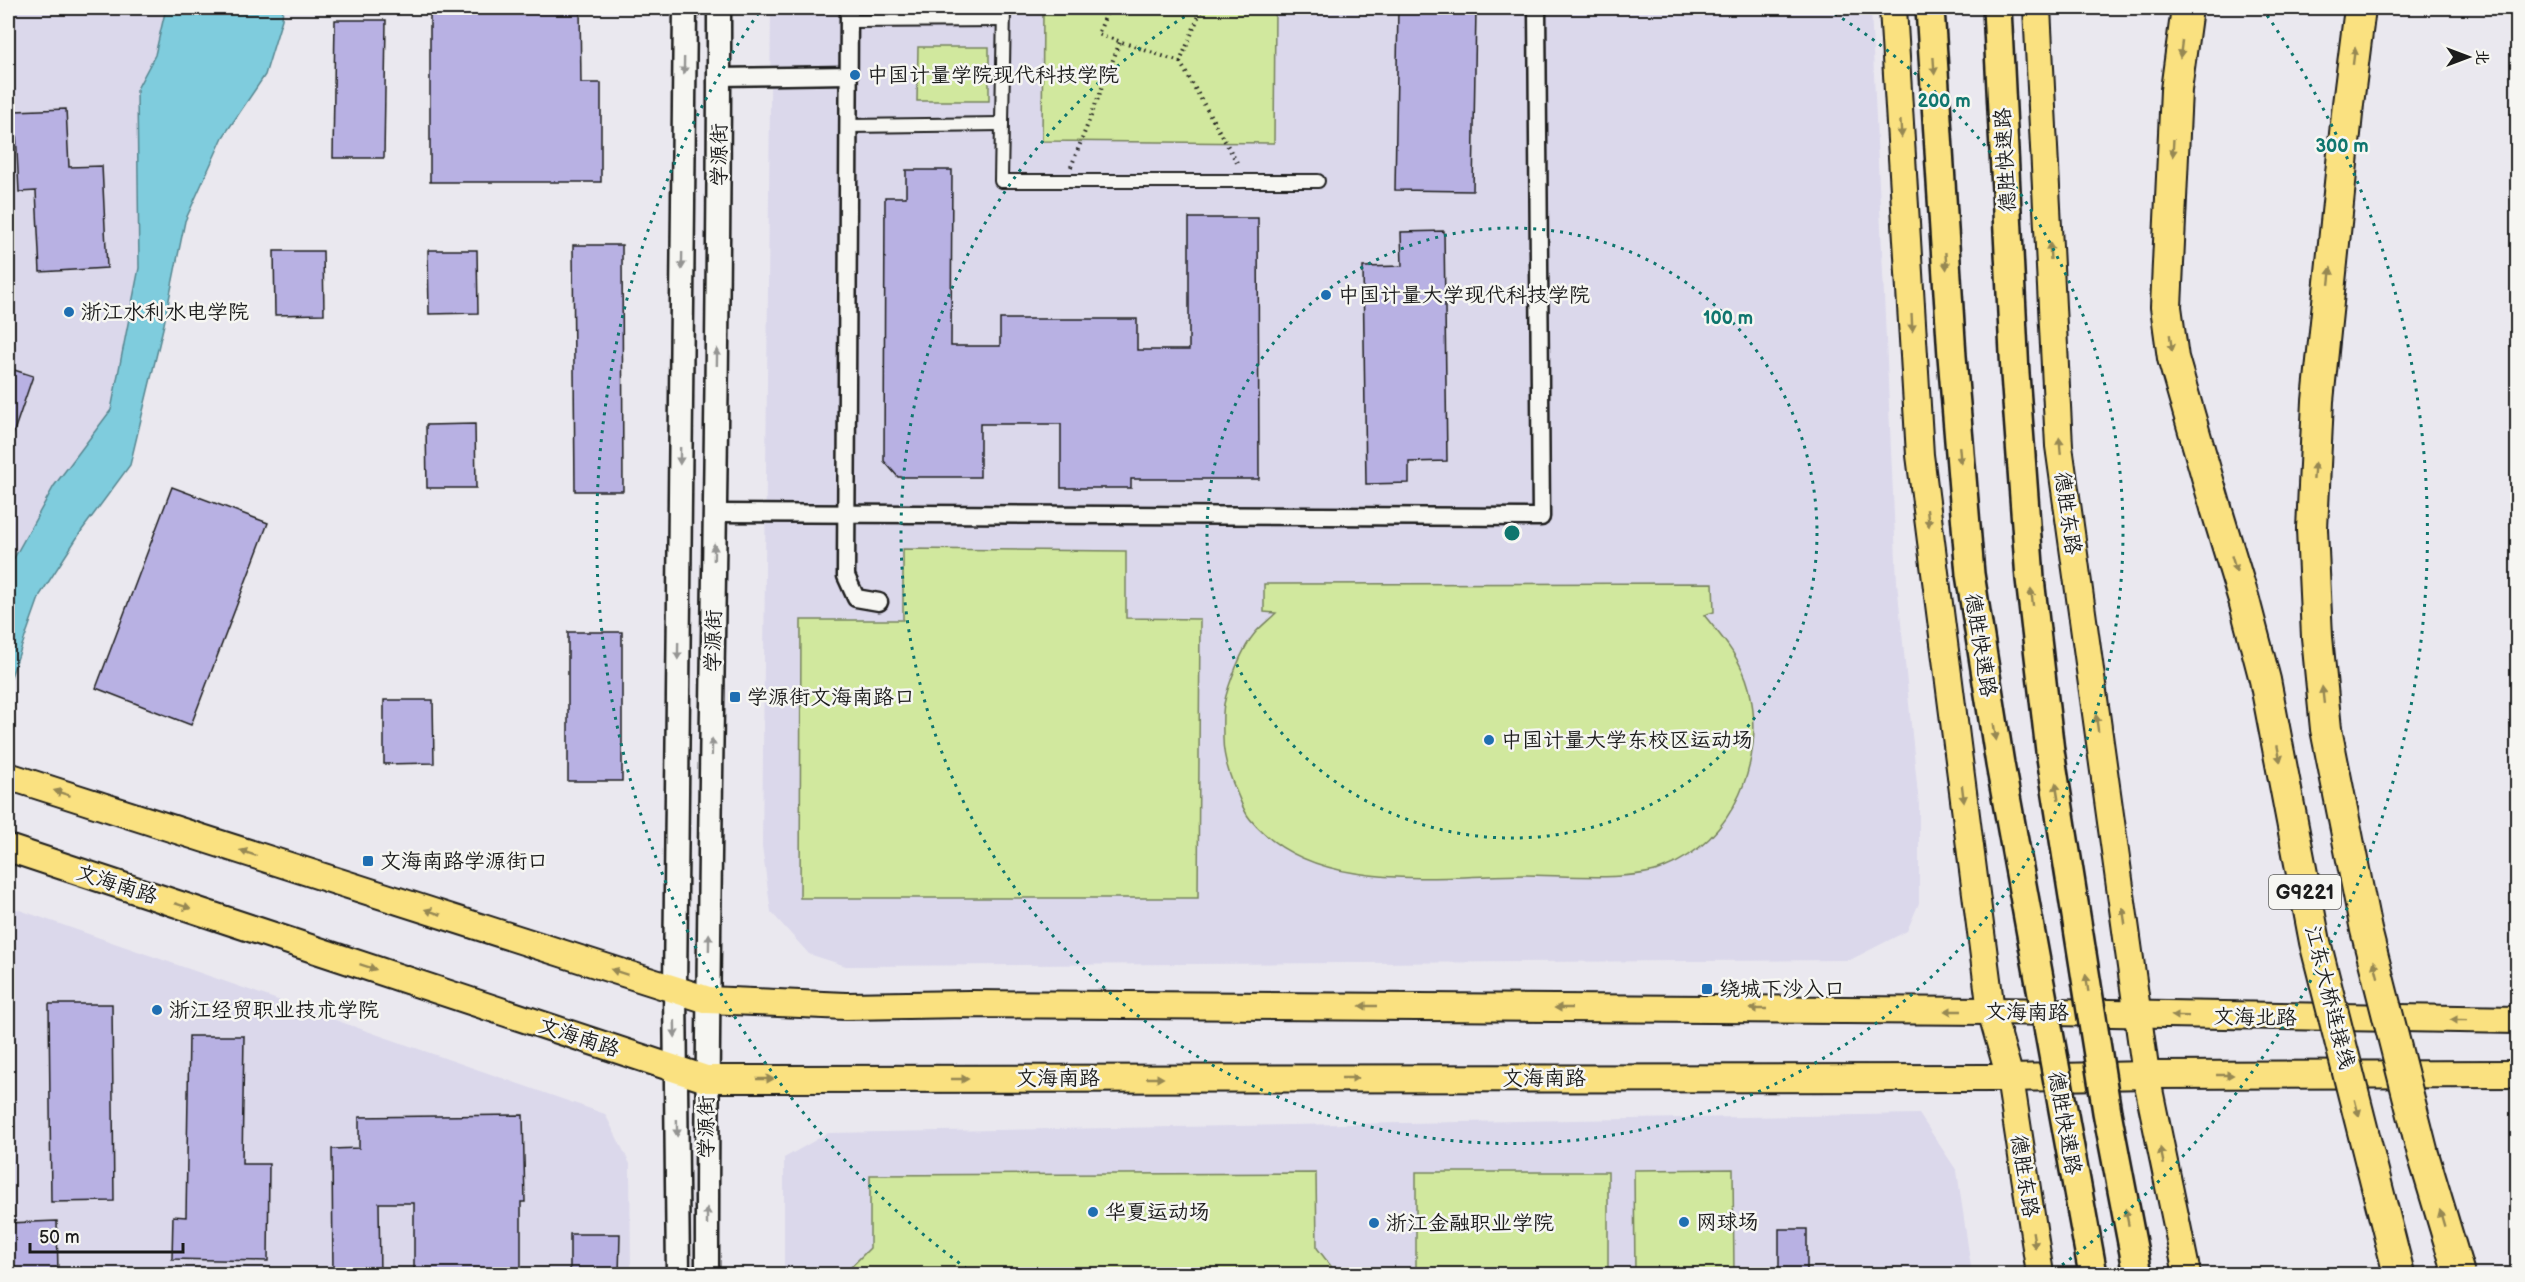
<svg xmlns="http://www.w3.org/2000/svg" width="2525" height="1282" viewBox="0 0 2525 1282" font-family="'Balsamiq Sans','LXGW WenKai TC',sans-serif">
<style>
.built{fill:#dbd8eb}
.green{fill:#d1e89e;stroke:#76825d;stroke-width:1.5}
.water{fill:#7fccdd;stroke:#578690;stroke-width:1.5}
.building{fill:#b8b1e3;stroke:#1c1c1c;stroke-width:1.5}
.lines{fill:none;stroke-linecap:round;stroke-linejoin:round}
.pedestrian-casing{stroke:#1c1c1c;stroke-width:16}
.minor-casing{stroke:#1c1c1c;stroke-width:21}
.secondary-casing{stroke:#1c1c1c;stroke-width:27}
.primary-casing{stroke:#1c1c1c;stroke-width:30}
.motorway-casing{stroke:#1c1c1c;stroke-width:34}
.path{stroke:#1c1c1c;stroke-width:4;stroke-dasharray:1.5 4.5;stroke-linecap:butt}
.pedestrian{stroke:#f6f6f2;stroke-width:12}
.minor{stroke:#f6f6f2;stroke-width:16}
.secondary{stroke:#f6f6f2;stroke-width:22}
.primary{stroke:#fae180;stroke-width:26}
.motorway{stroke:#fae180;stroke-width:30}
.trunk-bridge-casing{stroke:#1c1c1c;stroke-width:32;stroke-linecap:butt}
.motorway-bridge-casing{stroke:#1c1c1c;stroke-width:34;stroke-linecap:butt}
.trunk-bridge{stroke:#fae180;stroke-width:27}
.motorway-bridge{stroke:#fae180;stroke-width:30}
.oneway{fill:#968853}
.oneway2{fill:#949492}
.ring{fill:none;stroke:#0f766e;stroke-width:3;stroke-dasharray:3 6}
.poi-dot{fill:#1f6fb2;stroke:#f6f6f2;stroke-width:2}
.labels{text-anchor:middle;stroke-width:5;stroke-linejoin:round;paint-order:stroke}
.shield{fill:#f6f6f2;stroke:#5d5d5c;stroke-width:1.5}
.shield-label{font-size:20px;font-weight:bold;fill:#1c1c1c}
.poi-label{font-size:21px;fill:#1c1c1c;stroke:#f6f6f2;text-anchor:start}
.street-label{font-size:21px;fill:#1c1c1c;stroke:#f6f6f2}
.centre{fill:#0f766e;stroke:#f6f6f2;stroke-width:3}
.ring-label{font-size:18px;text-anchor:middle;font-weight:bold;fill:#0f766e;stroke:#f6f6f2;stroke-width:5;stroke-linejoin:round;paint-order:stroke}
</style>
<rect width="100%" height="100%" fill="#eae8ef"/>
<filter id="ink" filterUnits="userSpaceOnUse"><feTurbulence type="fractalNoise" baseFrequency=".0167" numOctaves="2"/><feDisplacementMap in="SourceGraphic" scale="12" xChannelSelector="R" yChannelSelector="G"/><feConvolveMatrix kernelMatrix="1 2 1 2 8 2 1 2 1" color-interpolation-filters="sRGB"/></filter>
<g filter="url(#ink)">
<g class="built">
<path d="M8,8H166L155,55L137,90L139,268L111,410L54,486L8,569Z"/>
<path d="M771,8H1871L1897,582L1919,805V903L1907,931L1850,960L846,966L809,954L771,912L762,846Z"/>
<path d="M8,906L605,1114L630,1164L631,1274H8Z"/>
<path d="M1919,1114L1957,1171L1972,1274H784V1158L828,1133Z"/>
</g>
<g class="green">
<path d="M1043,8H1275L1274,143L1042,141Z"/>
<path d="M918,47H989V101H917Z"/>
<path d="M903,549L1126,551V618L1200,619L1198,898H800L801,620H903Z"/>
<path d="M1713,583L1714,612L1704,615C1722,637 1742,660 1749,688C1767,759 1734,841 1664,868C1628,882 1563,875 1524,875C1437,876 1312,895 1250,819C1244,812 1241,802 1237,793C1229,775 1223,758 1223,738C1223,727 1222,715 1224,704C1228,685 1242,648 1255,633C1261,626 1269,620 1276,613L1264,612V584Z"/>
<path d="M1733,1169L1734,1274H1635L1634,1170Z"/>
<rect x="1416" y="1172" width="192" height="102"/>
<path d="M1316,1173L1317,1248L1337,1274H844L870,1248V1175Z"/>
</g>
<path class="water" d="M166,8H283L282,19L265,75L223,137L185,221L164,324L130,465L82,530L40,595L8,685V569L54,486L111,410L139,268L137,89L155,55Z"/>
<g class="building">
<path d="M430,8H580L581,83H601V182H430Z"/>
<path d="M1398,8H1476L1473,191L1395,190Z"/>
<path d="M335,20H386L384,158H333Z"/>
<path d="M66,109L69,167L102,166L107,268L40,272L36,191L19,192L15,111Z"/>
<path d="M906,170H952L951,346H1000V319H1137V350H1189V218H1258L1259,479H1131V488H1061V424H980V477H898L884,461L885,197H906Z"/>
<path d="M1444,231L1447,461L1409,462V483L1366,484L1363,267L1402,266L1401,232Z"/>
<path d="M573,245H622L623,491H575Z"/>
<path d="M428,250H477L478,313L429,314Z"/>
<path d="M274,251H323L324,314L275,315Z"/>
<path d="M8,368L33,376L10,443L8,442Z"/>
<path d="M475,424L476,488H427L426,425Z"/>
<path d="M172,487L268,523L191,725L96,688Z"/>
<rect x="568" y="632" width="54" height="149"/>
<path d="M384,700H433L434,763L384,764Z"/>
<path d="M49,1004H112L114,1201L51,1202Z"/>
<path d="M189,1036H244L242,1164H269L268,1261L172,1259L173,1216L186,1217Z"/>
<path d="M523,1115L525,1202H521V1275H414V1203H379L380,1275H333L332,1149L359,1148V1117Z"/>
<path d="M57,1221L58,1275H8V1223Z"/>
<rect x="1779" y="1229" width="28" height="46"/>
<path d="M570,1234H620L619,1275H570Z"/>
</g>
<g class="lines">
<defs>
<g id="pedestrian">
<path d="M1004,8L1001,181H1318"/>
<path d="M849,21L1003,20"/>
<path d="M849,126L1002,124"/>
</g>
<g id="minor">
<path d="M849,8L846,576L856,598L879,602"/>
<path d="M719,77L848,75"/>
<path d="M715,513L1541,517L1537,8"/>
</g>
<g id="secondary">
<path d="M678,1274L675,989L685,8"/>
<path d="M707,1274C706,852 720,430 719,8"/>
</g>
<g id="primary">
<path d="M1893,8L1920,455L1991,1011L2010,1078L2040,1274"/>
<path d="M2037,8L2059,446L2146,1075L2187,1274"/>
<path d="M8,776L708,1000L846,1006L969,1004L1991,1011L2518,1020"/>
<path d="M8,848L706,1079L2010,1078L2146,1075L2518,1074"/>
</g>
<g id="motorway">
<path d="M2187,8L2176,90L2166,307L2173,358L2216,508"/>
<path d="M2312,529L2318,401L2348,104L2360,8"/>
</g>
</defs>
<use href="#pedestrian" class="pedestrian-casing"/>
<use href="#minor" class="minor-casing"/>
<use href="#secondary" class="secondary-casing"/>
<use href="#primary" class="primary-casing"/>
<use href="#motorway" class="motorway-casing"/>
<g class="path">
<path d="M1109,8L1098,34L1180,62L1202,8"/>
<path d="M1180,62L1239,166"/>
<path d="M1071,167L1120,42"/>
</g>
<use href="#pedestrian" class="pedestrian"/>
<use href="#minor" class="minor"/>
<use href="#secondary" class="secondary"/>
<use href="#primary" class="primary"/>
<use href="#motorway" class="motorway"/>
<defs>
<g id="trunk-bridge">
<path d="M1930,8L1952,356L1970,574L2000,764L2093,1274"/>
<path d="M1997,8L2015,374L2030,579L2050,751L2107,1112L2138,1274"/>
</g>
<g id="motorway-bridge">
<path d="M2216,508L2244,600L2265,680L2315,942L2399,1274"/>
<path d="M2312,529L2317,637L2326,729L2366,930L2423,1154L2459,1274"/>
</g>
</defs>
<use href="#trunk-bridge" class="trunk-bridge-casing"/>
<use href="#motorway-bridge" class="motorway-bridge-casing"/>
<use href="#trunk-bridge" class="trunk-bridge"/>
<use href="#motorway-bridge" class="motorway-bridge"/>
</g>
<defs><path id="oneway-solid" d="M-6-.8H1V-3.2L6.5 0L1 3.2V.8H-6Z" transform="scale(1.5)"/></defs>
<g class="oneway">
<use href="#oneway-solid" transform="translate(2181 49) rotate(97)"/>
<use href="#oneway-solid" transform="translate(2354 56) rotate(-83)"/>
<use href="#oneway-solid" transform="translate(1934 66) rotate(86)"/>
<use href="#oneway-solid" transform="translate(1901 129) rotate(86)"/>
<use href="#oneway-solid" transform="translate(2173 148) rotate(93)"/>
<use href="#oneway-solid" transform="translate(2050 251) rotate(-93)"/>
<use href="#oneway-solid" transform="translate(1946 261) rotate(86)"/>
<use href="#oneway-solid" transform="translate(2330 276) rotate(-84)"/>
<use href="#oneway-solid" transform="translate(1912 323) rotate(87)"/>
<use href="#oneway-solid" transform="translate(2171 343) rotate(82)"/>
<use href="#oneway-solid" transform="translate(2060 446) rotate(-95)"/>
<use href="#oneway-solid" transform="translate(1960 455) rotate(85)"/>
<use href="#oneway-solid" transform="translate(2314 471) rotate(-86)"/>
<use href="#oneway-solid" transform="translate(1928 518) rotate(83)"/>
<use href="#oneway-solid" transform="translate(2234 564) rotate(73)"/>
<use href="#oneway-solid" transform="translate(2032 597) rotate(-97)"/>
<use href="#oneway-solid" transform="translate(2323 695) rotate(-96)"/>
<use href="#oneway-solid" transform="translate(2097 723) rotate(-98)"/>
<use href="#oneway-solid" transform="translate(1995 732) rotate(81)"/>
<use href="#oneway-solid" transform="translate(2279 754) rotate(79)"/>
<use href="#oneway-solid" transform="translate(2057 791) rotate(-99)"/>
<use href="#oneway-solid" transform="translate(62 793) rotate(-162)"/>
<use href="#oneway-solid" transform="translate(1963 794) rotate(83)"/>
<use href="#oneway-solid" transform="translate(248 853) rotate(-162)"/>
<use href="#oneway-solid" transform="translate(183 906) rotate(18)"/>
<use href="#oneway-solid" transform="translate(433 912) rotate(-162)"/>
<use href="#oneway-solid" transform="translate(2124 916) rotate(-98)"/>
<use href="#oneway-solid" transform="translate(368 967) rotate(18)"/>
<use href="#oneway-solid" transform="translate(2376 969) rotate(-104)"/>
<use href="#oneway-solid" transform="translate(619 972) rotate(-162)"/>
<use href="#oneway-solid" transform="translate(2087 983) rotate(-99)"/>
<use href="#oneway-solid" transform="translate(1368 1006) rotate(-180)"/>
<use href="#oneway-solid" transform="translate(1563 1008) rotate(-180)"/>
<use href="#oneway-solid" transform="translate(1758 1009) rotate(-180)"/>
<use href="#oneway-solid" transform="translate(1953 1011) rotate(-180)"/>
<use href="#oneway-solid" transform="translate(2180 1016) rotate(-179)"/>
<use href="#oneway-solid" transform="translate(2459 1020) rotate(-179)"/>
<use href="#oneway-solid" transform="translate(2225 1075)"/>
<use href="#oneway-solid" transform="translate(1155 1078)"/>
<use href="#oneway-solid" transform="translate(1350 1078)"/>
<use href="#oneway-solid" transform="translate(765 1079)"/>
<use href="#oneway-solid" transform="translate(960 1079)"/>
<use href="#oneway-solid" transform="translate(2357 1108) rotate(75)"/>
<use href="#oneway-solid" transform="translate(2162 1156) rotate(-102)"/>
<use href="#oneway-solid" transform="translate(2127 1217) rotate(-101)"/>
<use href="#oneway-solid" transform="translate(2442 1218) rotate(-106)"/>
<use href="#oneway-solid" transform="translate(2034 1240) rotate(81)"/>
</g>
<g class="oneway2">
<use href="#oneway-solid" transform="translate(684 66) rotate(91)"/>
<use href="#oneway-solid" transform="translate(682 261) rotate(91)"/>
<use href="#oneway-solid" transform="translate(717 357) rotate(-89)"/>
<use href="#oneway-solid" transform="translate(680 456) rotate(91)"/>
<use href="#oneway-solid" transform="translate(714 552) rotate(-89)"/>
<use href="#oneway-solid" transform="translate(678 651) rotate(91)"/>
<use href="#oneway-solid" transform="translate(712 747) rotate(-89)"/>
<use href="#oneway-solid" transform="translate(709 942) rotate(-89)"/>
<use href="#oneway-solid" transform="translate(675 1029) rotate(89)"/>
<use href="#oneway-solid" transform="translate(677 1128) rotate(89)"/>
<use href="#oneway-solid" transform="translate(707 1216) rotate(-90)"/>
</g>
</g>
<g class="ring">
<circle cx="1512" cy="533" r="305"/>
<path d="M1827 9A611 611 0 1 1 1197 9"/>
<path d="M974 1274A916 916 0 0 1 762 8M2262 8A916 916 0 0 1 2050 1274"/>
</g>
<g class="poi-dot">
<circle cx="855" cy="75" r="6"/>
<circle cx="1326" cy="295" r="6"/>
<circle cx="69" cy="312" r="6"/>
<rect x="729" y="691" width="12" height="12" rx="3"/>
<circle cx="1489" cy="740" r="6"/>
<rect x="362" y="855" width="12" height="12" rx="3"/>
<rect x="1701" y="983" width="12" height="12" rx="3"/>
<circle cx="157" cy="1010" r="6"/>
<circle cx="1093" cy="1212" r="6"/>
<circle cx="1684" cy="1222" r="6"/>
<circle cx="1374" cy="1223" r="6"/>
</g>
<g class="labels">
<rect class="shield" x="2269" y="875" width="72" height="34" rx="4.5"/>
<g class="shield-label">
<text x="2305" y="899">G9221</text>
</g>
<g class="poi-label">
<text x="867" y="82">中国计量学院现代科技学院</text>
<text x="1338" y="302">中国计量大学现代科技学院</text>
<text x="81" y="319">浙江水利水电学院</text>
<text x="747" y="704">学源街文海南路口</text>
<text x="1501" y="747">中国计量大学东校区运动场</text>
<text x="380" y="868">文海南路学源街口</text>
<text x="1719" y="996">绕城下沙入口</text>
<text x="169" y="1017">浙江经贸职业技术学院</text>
<text x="1105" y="1219">华夏运动场</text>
<text x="1696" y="1229">网球场</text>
<text x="1386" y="1230">浙江金融职业学院</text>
</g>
<g class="street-label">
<text transform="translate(719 155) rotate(-90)" y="7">学源街</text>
<text transform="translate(2005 160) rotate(-93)" y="7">德胜快速路</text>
<text transform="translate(2068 513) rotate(82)" y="7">德胜东路</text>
<text transform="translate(713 641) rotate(-89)" y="7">学源街</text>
<text transform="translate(1981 645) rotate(81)" y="7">德胜快速路</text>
<text transform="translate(117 884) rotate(18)" y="7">文海南路</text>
<text transform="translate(2330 997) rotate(76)" y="7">江东大桥连接线</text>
<text transform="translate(2027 1012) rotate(1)" y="7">文海南路</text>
<text transform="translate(2255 1017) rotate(1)" y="7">文海北路</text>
<text transform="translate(579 1037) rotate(18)" y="7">文海南路</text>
<text x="1058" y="1085">文海南路</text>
<text x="1544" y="1085">文海南路</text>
<text transform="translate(2065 1123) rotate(80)" y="7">德胜快速路</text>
<text transform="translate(706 1127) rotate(-90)" y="7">学源街</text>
<text transform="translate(2025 1176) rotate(81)" y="7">德胜东路</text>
</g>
</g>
<circle cx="1512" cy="533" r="9" class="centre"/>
<g class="ring-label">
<text x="1944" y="107">200 m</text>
<text x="2342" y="152">300 m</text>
<text x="1728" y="324">100 m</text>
</g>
<rect width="2525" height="1282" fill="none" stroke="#f6f6f2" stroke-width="30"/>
<rect x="15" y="15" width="2495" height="1252" fill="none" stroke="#1c1c1c" stroke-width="2" filter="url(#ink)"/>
<g transform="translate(2468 57) rotate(90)" stroke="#f6f6f2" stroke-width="4.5" paint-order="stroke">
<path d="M0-4.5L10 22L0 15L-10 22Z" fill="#1c1c1c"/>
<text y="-9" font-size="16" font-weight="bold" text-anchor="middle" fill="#1c1c1c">北</text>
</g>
<path d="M30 1243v9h153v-9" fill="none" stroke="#1c1c1c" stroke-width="3"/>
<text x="39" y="1243" font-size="18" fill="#1c1c1c" stroke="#f6f6f2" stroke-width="4.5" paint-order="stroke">50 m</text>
</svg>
